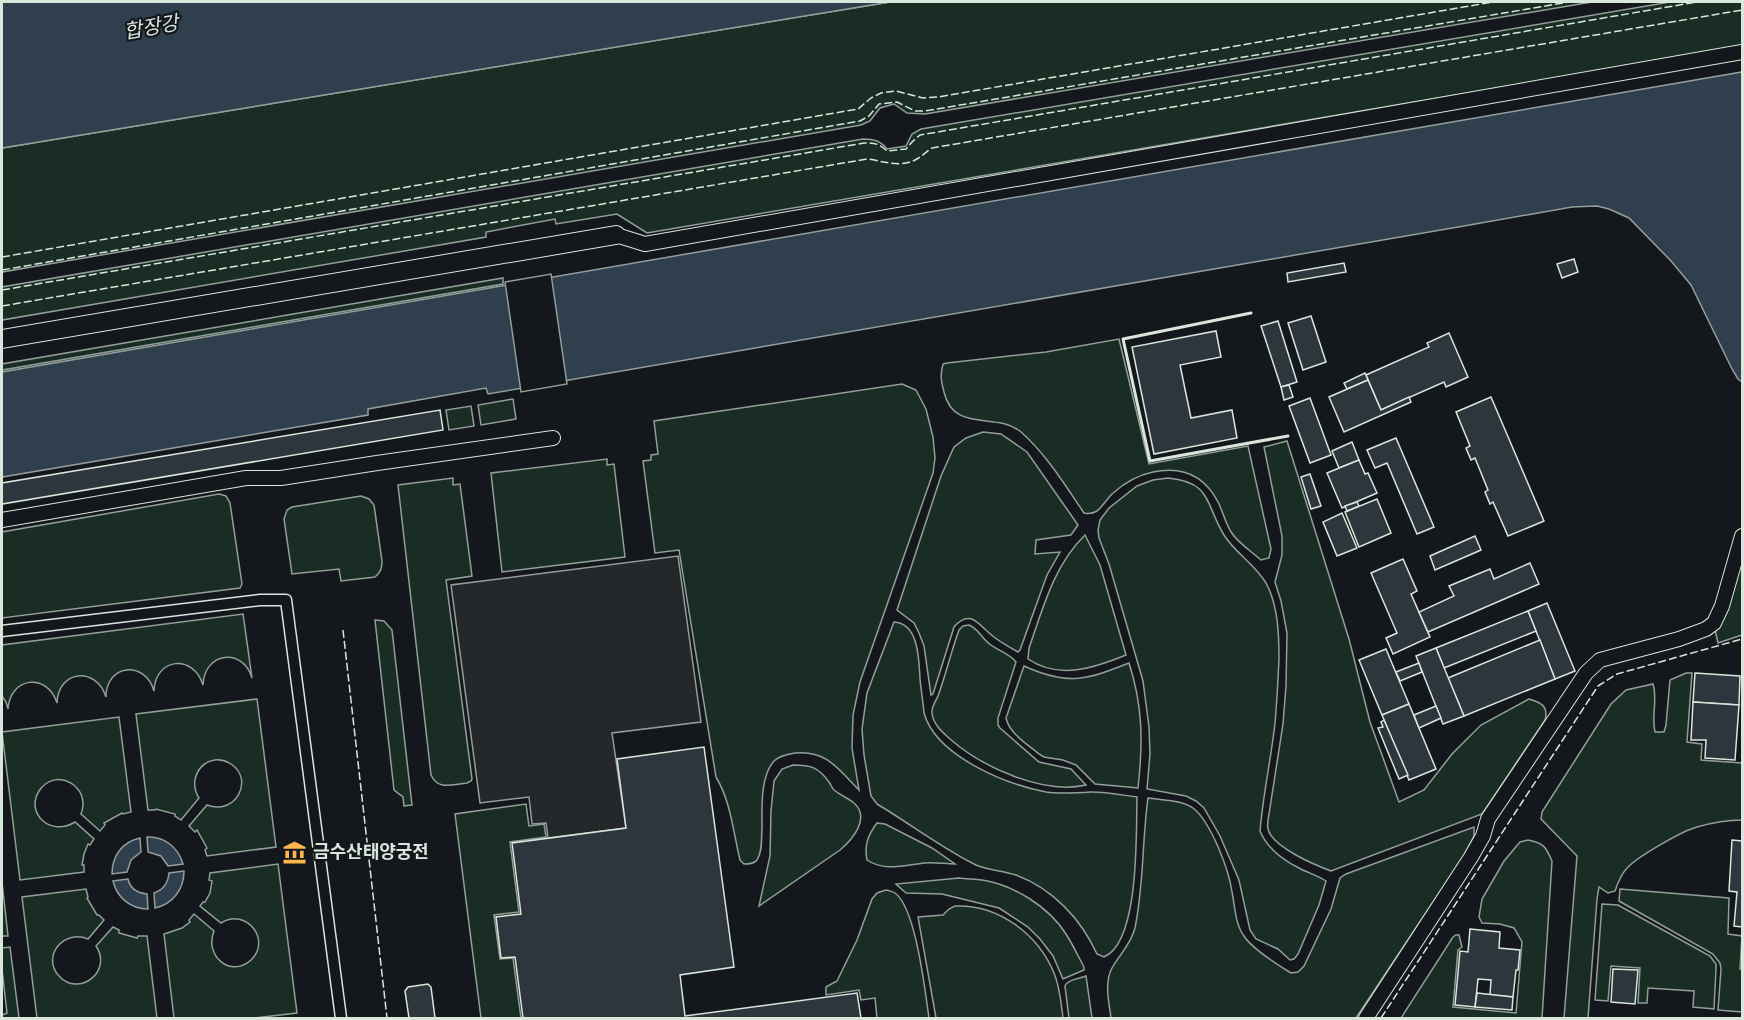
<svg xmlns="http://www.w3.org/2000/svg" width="1744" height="1020" viewBox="0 0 1744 1020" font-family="'Asap Condensed','Noto Sans KR',sans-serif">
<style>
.green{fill:#1a2d24;stroke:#939e99;stroke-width:1.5}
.parking{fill:#24282b;stroke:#939e99;stroke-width:1.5}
.water{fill:#2f3f4d;stroke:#939e99;stroke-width:1.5}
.pier{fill:#14181c;stroke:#939e99;stroke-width:1.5}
.building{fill:#2c363c;stroke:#d8e6dc;stroke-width:1.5}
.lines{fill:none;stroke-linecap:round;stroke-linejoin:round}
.pedestrian-casing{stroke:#d8e6dc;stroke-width:13}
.minor-casing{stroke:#d8e6dc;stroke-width:16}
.tertiary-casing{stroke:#d8e6dc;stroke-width:20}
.pedestrian{stroke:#14181c;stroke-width:10}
.minor{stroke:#14181c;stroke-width:14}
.tertiary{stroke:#14181c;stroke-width:18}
.fence{stroke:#d8e6dc;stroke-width:1.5;stroke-dasharray:8 3;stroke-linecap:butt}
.wall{stroke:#d8e6dc;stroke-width:3}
.labels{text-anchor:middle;stroke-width:4.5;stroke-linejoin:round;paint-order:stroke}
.poi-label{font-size:18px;font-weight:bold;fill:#d8e6dc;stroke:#14181c;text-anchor:start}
.water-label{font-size:20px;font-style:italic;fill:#d8e6dc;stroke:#14181c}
</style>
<rect width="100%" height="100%" fill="#14181c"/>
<g class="green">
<path d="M890,2H1592L925,114L907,113L894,104L880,108L870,121L861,125L2,272V148Z"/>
<path d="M1670,2H1742V46L647,233L617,214L556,224L555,219L486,232V237L2,320V287L863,139C874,139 881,141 887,149L906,146L912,134L921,129Z"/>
<path d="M503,278V284L2,370V364Z"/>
<path d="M1119,339L1149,464L1248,446L1271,549L1269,558L1261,560C1251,551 1238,543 1231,532C1225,522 1223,512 1218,502C1204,475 1182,466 1153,472C1138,475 1123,484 1112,494C1107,499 1103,506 1097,511C1092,514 1088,514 1084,513C1065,485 1046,454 1021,432C996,411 954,434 944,392C941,381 940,375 943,364L947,363L1046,352Z"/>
<path d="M902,384L916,390L926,409L933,437L935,458L933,473L860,682L853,715L852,748L859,790C838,769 827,750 795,753C789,754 778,757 774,761C760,776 762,810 762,828C761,838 763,851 757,860C754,864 749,864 744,864L740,860C733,831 731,802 716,777L679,550L655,553L643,461L651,460V455L658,454L654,421Z"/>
<path d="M513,399L516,419L481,425L478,405Z"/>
<path d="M471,406L474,426L449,430L446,410Z"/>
<path d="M983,432L1001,434L1027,452L1078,525L1071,535L1036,540L1035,554L1060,552L1047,575L1020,650L1018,652C1009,647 998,641 989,633C977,622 969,610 954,627L933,694L931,695L924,646L919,633L914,623L897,610L941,476L954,447L966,438Z"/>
<path d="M1287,441L1349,639L1370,722L1399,802L1424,790L1452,754L1481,725L1529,699C1540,702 1549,706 1545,720L1482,814L1331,871C1315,865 1272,847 1268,829C1267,825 1268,819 1269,814L1283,724L1286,686L1287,633L1281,601L1275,582L1282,555V536L1264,447Z"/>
<path d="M607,459V465L614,464L625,557L502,572L491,473Z"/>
<path d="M453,478V485L460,484L472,576L446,580L472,779L471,781L467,783C453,784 438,791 431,775L398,485Z"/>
<path d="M1168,478C1212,482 1205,504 1224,535C1235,553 1255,564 1266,583C1278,605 1279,634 1279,659C1278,680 1277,701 1275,723C1271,759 1263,795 1260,831C1267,848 1283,860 1299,868C1308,873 1317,875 1326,881L1319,905L1298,954L1294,959L1290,960L1278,949L1256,939L1250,930L1239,880L1220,836L1204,808L1196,801L1186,796L1147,789L1150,754L1149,727L1143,681L1109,564L1099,538L1098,530L1100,520L1109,508L1137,486L1153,480Z"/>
<path d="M219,494L226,496L230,503L242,584L240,588L2,618V532Z"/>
<path d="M361,496L369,499L374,505L382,561C382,568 381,572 375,577L341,581L339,569L292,574L284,519L287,510L292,507Z"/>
<path d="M1085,535L1100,565L1126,655C1094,668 1059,680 1028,659L1029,648C1043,608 1054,565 1085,535Z"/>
<path d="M1742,553V635L1718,643L1715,630Z"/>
<path d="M243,614L252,678C243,647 204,652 203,685C193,653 155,658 154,691C145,660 106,664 106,697C96,666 58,670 57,703C47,672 10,677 8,709L6,702L2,696V645Z"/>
<path d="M375,620L384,621L392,630L412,805L404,806L403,797L394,790Z"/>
<path d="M894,622C919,623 919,661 920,679C921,690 923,701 924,713C936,756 1005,784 1046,792C1061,794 1076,793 1092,792C1107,792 1122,795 1137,797C1136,831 1140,942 1104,957L1097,954C1081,919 1053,889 1016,875C1003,871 988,870 976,865C943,849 909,823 877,804L871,796L864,755L862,729L867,693Z"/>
<path d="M969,625C979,629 982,639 991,645C999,651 1010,654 1016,662L998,718V725L1000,728L1039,762L1071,769L1086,785C1043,795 982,767 950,739C942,732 933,724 932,713C931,707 936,701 938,696C946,674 951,652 959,630L963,626Z"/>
<path d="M1129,663C1143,706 1143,743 1138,788L1095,784L1076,765L1063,760L1044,757L1039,754C1027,744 1009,733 1006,718L1024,666C1068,686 1086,680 1129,663Z"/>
<path d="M1686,673H1692L1687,742L1702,744L1701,760L1742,763V820C1728,820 1711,823 1697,827C1682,831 1639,856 1628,867C1622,873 1618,882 1615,891L1608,893L1599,887L1597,899L1588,1018H1564L1577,856L1541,819L1542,812L1611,704L1626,690L1653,684C1658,699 1651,716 1655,732H1664L1666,725L1670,680Z"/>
<path d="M257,699L276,847L207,856L205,850L207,848L197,830L195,832L189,826L207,805C235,816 255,780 231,764C208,749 185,776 199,798L181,820L175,816V814L156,809L155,810H148L136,714Z"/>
<path d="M119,717L131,812L123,814L122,813L104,823L105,825L100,831L81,814C92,786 55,766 39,791C25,814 51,837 75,822L94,839L90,845L88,844L84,854L82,865H84V872L20,880L2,732Z"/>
<path d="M793,765C811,765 818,767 829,782C831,785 832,788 834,790C840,795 848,798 854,803C871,818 852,840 840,850L759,906L770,856L771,811L774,781L782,769Z"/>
<path d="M1148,798C1162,800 1182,800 1193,808C1211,822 1229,870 1232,892C1235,906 1235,924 1244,936C1252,949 1278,965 1291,973L1298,972L1304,966L1331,909L1340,878L1346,874L1474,827V836L1463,857L1356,1018H1111C1109,1002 1104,983 1112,968C1120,954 1131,944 1135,928C1144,884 1142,841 1148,798Z"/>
<path d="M526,804L529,826L544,824L546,837L510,842L519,912L494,915L500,959L513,958L521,1018H481L455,814Z"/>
<path d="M877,823L885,824L932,848L955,864C945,864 935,862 925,863C904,865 885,872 867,860C864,845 868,835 877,823Z"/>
<path d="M1528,840C1544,843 1546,847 1552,861L1542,1018H1401L1453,937L1456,935H1459L1462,947L1458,950L1453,1007L1516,1013L1522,942L1514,928L1500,924L1482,923L1479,917L1482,899L1504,861L1520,842Z"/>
<path d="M278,864L297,1013L254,1018H174L164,934L182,928L190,922L189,920L194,914L214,931C204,955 230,979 251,960C272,940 246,907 221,923L200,906L203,902H205L210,893L212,881L209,880L210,873Z"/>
<path d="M959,878C966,879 974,879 982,880C1014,885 1049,907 1066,934C1073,945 1078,956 1084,967V970L1063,979L1053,956L1040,939L1028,927L999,908L942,894L906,893L896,884Z"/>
<path d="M2,882L8,936H2Z"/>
<path d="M86,889L88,897L87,898L97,915H99L104,920L88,939C64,929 41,956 59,976C79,998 113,971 96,946L113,927L119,930V933L137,938L138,936H147L157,1018H37L22,897Z"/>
<path d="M1620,889L1729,898L1728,934L1742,936L1740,969L1742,970V1012L1718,1010L1721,969L1720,963L1713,954L1619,901Z"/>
<path d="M886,890C887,890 894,892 895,893C916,908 925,991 929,1018H877L875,998L861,1000L859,990L826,995V987L837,981L857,940L872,899L877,893Z"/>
<path d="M1602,904L1618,905L1710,956L1716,964V969L1714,1009L1693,1007L1694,991L1648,988L1647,1003H1638L1640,968L1611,966L1608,1001L1595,1000Z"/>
<path d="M955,906C998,904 1038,934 1054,973C1060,987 1061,1003 1063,1018H936L918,917L943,915L949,909Z"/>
<path d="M10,947L19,1018H2V1015L7,1013L2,969V948Z"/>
<path d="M1086,976L1092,1018H1069L1065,986C1068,979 1079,979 1086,976Z"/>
</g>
<path class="parking" d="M678,556L701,722L612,733L626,828L548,838L546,823L532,824L529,797L480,803L451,585Z"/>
<g class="water">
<path d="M2,2H890L2,148Z"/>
<path d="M1742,72V382L1738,379L1732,369L1691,285L1671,261L1629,218L1609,209L1597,206L1572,207L1464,226L488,394L486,388L368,409V415L2,477V372Z"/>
<path d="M147,837C164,836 178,847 183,864L168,866L161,856L148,852Z"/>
<path d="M140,838L141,852L131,860L127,872L112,874C112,856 122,842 140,838Z"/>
<path d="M184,871C184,889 173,904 155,908L154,893C163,890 168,883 169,873Z"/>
<path d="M128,879C130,888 137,893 147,894L148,909C131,909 117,898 113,881Z"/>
</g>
<path class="pier" d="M551,274L567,384L521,392L505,282Z"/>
<g class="building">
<path d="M1574,259L1578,272L1562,278L1557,264Z"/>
<path d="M1344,263L1346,272L1288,282L1287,273Z"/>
<path d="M1311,316L1326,362L1303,370L1288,323Z"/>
<path d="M1278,321L1297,382L1281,387L1261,326Z"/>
<path d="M1216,331L1221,357L1180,365L1191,418L1232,410L1237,438L1154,454L1132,347Z"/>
<path d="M1449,333L1468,377L1446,387L1444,382L1381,410L1366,375L1429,347L1427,343Z"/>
<path d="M1365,373L1368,380L1347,389L1344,383Z"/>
<path d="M1368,380L1381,410L1409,397L1411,402L1344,432L1329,397Z"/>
<path d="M1289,385L1293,397L1284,400L1281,387Z"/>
<path d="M1491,397L1544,521L1508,536L1493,502L1490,504L1485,492L1488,490L1475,458L1471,460L1466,448L1470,446L1456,412Z"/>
<path d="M1310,398L1331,455L1310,463L1289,406Z"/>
<path d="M440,410L443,430L2,504V483Z"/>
<path d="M1396,438L1434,527L1417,534L1387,463L1375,468L1367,450Z"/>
<path d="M1352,442L1359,460L1339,468L1332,451Z"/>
<path d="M1359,460L1365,474L1368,473L1377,493L1342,508L1327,473Z"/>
<path d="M1310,474L1321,506L1311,509L1301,477Z"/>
<path d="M1377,499L1391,533L1359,547L1345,512Z"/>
<path d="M1357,502L1359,506L1347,511L1345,506Z"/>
<path d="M1342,513L1357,548L1337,556L1323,522Z"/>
<path d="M1475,536L1481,550L1435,570L1430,556Z"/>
<path d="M1403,559L1417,591L1411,594L1430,637L1393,654L1386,638L1397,633L1371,573Z"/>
<path d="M1530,563L1539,584L1428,632L1419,612L1454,596L1449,586L1490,569L1494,579Z"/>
<path d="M1547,603L1575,671L1555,679L1528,611Z"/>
<path d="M1528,611L1536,631L1444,668L1436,648Z"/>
<path d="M1540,640L1555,679L1464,716L1448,678Z"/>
<path d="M1436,648L1464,716L1443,724L1416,656Z"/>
<path d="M1386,649L1409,704L1382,715L1359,660Z"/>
<path d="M1419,663L1422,672L1400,681L1396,672Z"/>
<path d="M1695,673L1740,676L1739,705L1693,702Z"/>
<path d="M1693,702L1739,705L1735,760L1705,758L1706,740H1691Z"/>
<path d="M1409,704L1436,769L1409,780L1382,715Z"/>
<path d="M1436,706L1441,718L1419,728L1414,715Z"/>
<path d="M1384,720L1408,775L1399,779L1378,728L1383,727L1381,722Z"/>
<path d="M704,747L734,967L680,975L685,1016L857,993L861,1018H523L515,957L501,958L496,917L521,914L512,843L626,828L617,759Z"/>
<path d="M1732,840L1742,841V927L1734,926L1737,892L1729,891Z"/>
<path d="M1470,929L1500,932L1499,948L1520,950L1518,970H1516L1513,997L1490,995L1491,980L1478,979L1475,1007L1455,1005L1460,951L1468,952Z"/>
<path d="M1613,969L1638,970L1635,1004L1611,1002Z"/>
<path d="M428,984L431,987L435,1018H409L405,991L408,987Z"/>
<path d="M1477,993L1513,997L1512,1010L1475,1007Z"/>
</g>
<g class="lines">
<defs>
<path id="pedestrian" d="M2,631L260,600H286L341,1018"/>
<g id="minor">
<path d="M616,235L645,244L1742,52"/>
<path d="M2,520L246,478H281L377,463L553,438"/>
<path d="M1366,1018L1471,857L1483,836L1488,819L1586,673L1600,660L1679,639L1706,629L1714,623L1722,606L1742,536"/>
</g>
<path id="tertiary" d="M2,339L616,235"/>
</defs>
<use href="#pedestrian" class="pedestrian-casing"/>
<use href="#minor" class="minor-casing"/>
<use href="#tertiary" class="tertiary-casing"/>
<use href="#pedestrian" class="pedestrian"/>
<use href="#minor" class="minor"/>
<use href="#tertiary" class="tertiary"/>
<g class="fence">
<path d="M2,257L858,109L871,98L881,93L896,91L923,98L938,97L1493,2"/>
<path d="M2,270L860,121L869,116L879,104L897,102L915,111H925L1569,2"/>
<path d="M2,290L864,143C874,143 879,143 887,151L906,149L913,141L920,135L1697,2"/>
<path d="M2,306L867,159C884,161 898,168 915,160C921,157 926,152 932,148L1742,10"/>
<path d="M343,630L387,1018"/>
<path d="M1381,1018L1598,686L1617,674L1742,639"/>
</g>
<path class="wall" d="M1251,313L1123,339L1150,461L1288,436"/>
</g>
<defs>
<symbol id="museum-bare" viewBox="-9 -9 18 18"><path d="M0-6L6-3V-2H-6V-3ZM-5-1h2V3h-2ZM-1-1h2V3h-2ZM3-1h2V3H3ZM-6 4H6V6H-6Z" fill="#ffb74d" stroke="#14181c" stroke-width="2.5" paint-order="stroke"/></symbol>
</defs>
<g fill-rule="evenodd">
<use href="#museum-bare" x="278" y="836" width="33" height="33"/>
</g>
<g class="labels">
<g class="poi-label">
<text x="313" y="858">금수산태양궁전</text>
</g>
<g class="water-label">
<text transform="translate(151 27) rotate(-10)" y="7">합장강</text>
</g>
</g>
<rect width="1744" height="1020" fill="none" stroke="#d8e6dc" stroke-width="6"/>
</svg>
